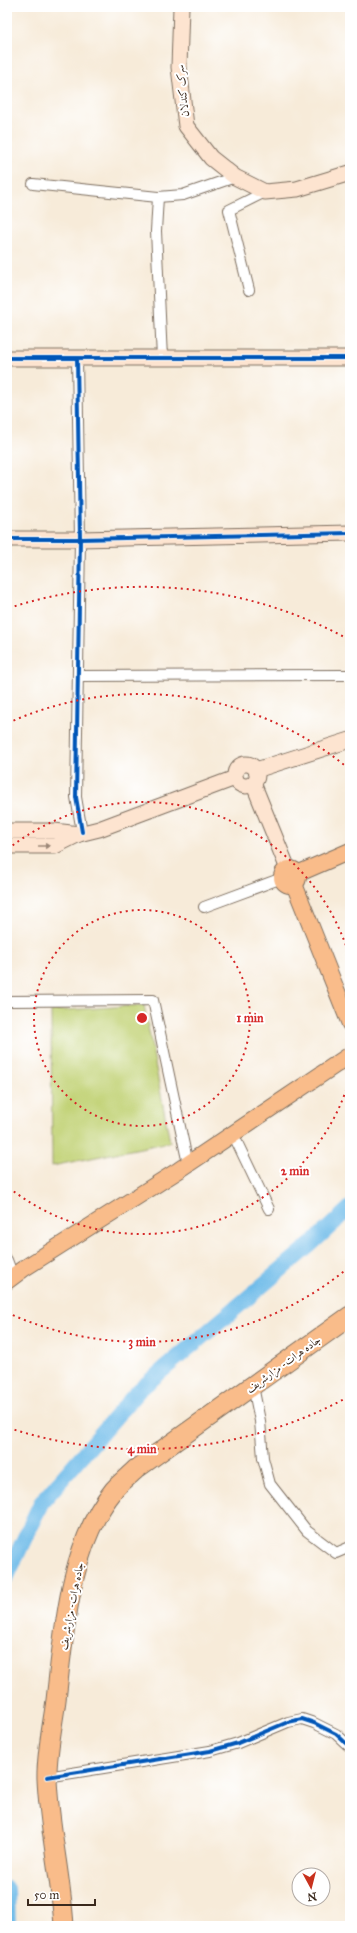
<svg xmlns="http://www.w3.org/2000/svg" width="357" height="1933" viewBox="0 0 357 1933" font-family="'IM FELL Great Primer',Amiri,serif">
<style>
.pitch{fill:#c1d275;stroke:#7e7e4a}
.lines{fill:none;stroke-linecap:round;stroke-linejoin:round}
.river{stroke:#70bce9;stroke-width:16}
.street-casing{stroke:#7d6e5f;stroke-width:12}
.secondary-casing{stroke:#7d6e5f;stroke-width:17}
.primary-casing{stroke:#7d6e5f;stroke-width:18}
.highway-casing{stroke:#7d6e5f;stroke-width:21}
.street{stroke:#fff;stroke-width:10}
.secondary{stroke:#fde4d0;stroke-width:15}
.primary{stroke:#f9bc8a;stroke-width:16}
.highway{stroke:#f9bc8a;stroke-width:19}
.cycleway-casing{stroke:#fff;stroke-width:6}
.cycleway{stroke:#0057b8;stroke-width:4}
.oneway{fill:#9c8777}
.ring{fill:none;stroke:#d62828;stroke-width:2;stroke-dasharray:2 4}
.labels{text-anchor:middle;stroke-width:4;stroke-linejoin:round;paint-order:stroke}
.street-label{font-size:11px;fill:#3b2a1e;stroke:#fff}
.centre{fill:#d62828;stroke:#fff;stroke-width:2}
.ring-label{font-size:12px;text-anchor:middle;font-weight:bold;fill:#d62828;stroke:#fff;stroke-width:4;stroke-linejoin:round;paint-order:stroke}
</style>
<rect width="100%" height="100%" fill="#fff"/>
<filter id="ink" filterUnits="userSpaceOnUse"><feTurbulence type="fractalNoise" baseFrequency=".025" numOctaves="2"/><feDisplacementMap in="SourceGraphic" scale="8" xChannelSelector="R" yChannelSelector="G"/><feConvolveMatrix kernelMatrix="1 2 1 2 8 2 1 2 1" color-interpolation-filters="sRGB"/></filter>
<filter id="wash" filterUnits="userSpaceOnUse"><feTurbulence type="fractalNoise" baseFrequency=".012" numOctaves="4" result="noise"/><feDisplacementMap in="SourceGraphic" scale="16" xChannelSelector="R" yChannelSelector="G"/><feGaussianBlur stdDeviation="0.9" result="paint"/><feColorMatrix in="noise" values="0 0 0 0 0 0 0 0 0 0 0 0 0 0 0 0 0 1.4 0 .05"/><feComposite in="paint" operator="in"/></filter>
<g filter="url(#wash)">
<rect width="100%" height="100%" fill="#f7ebd9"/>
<path class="pitch" d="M144,1005L170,1142L52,1166L51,1011Z"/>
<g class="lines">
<g class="river">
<path d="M7,1576L41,1503L138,1391L310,1245L350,1208"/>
<path d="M7,1889L8,1926"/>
</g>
</g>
</g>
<g filter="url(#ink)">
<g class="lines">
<defs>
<g id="street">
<path d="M33,184L158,197L183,195L235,177"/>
<path d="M158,197L156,231L162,358"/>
<path d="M249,290L229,210L265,192"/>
<path d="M77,358L80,539L76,797L82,832"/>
<path d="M79,676L350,675"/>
<path d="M204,907L282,878"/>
<path d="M7,1001L153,1000L188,1164"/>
<path d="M233,1134L269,1209"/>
<path d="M7,1260L13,1276"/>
<path d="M253,1386L260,1421L263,1458L270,1484L307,1531L336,1553L350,1547"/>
<path d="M47,1777L210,1751L238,1743L288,1722L302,1719L314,1723L336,1734L350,1747"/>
</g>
<g id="secondary">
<path d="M181,7L179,67L186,126L211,158L235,177L265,192L297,189L350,173"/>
<path d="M7,358H350"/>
<path d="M7,539H80L350,533"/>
<circle cx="246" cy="775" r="11"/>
<path d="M256,770L350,740"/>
<path d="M253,783L288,869"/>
<path d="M7,831H54L79,834"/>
<path d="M7,846H55L79,834L99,829L235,778"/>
</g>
<g id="primary">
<circle cx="290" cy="877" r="8"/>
<path d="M297,874L350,851"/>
<path d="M294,884L350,1024"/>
<path d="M7,1281L23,1269L179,1170L350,1055"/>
</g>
<path id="highway" d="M64,1926C61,1877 49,1828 47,1779C46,1756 53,1723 56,1700C64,1632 69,1545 114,1490C121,1482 129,1476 136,1469L350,1316"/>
</defs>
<use href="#street" class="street-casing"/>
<use href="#secondary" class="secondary-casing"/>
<use href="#primary" class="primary-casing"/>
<use href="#highway" class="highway-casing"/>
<use href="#street" class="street"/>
<use href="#secondary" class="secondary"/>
<use href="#primary" class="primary"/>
<use href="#highway" class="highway"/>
<defs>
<g id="cycleway">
<path d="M7,358H350"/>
<path d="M77,358L80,539L76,797L82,832"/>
<path d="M7,539H80L350,533"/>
<path d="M47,1777L210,1751L238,1743L288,1722L302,1719L314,1723L336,1734L350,1747"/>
</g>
</defs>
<use href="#cycleway" class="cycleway-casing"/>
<use href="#cycleway" class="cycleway"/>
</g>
<defs><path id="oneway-solid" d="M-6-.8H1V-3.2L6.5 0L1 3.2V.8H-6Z"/></defs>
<use class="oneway" href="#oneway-solid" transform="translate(44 846)"/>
</g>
<g class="ring">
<circle cx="142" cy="1018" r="108"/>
<path d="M350 1078A216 216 0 0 1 8 1187M8 849A216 216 0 0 1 350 958"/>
<path d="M348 1268A324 324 0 0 1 8 1313M8 723A324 324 0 0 1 348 768"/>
<path d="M348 1397A431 431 0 0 1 9 1428M9 608A431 431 0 0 1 348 639"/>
</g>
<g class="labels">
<g class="street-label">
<text transform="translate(182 91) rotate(-96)" y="4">سرک کندلان</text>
<text transform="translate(283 1364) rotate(-36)" y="4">جاده هرات- مزارشریف</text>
<text transform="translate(71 1606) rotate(-79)" y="4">جاده هرات- مزارشریف</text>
</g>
</g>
<circle cx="142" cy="1018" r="6" class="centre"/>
<g class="ring-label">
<text x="250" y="1022">1 min</text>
<text x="295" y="1175">2 min</text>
<text x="142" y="1346">3 min</text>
<text x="142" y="1453">4 min</text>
</g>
<rect width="357" height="1933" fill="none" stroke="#fff" stroke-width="24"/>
<g transform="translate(311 1887) rotate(173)"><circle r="19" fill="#ffffff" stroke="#b1aaa5"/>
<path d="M0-3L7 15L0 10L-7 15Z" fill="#c8321e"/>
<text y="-6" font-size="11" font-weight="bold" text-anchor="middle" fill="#3b2a1e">N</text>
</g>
<path d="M28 1899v6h67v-6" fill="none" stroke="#3b2a1e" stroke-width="2"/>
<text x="34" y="1899" font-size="12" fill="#3b2a1e" stroke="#ffffff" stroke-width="3" paint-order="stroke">50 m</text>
</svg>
